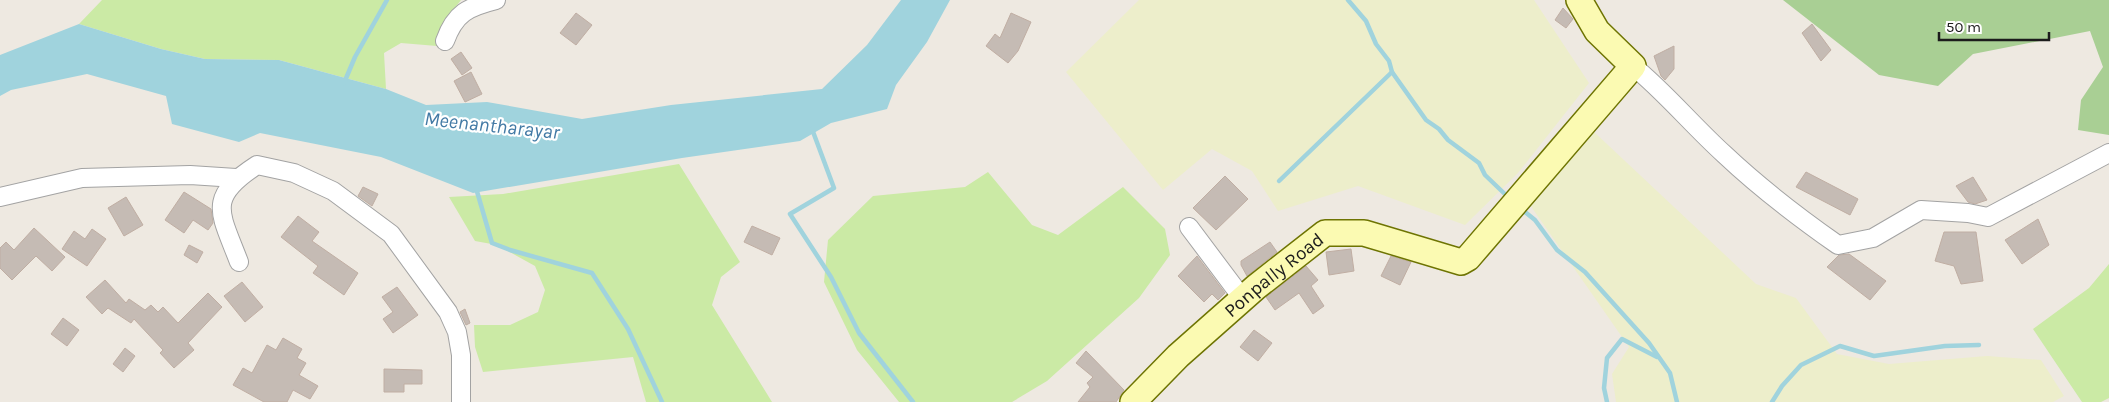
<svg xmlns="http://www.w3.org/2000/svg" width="2109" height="402" viewBox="0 0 2109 402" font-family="Karla,sans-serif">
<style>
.farmland{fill:#edeecb}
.grass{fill:#cbeaa5}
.forest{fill:#a9cf94}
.water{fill:#a0d3dd}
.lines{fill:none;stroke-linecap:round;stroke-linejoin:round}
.stream{stroke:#a0d3dd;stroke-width:4.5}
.building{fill:#c5bbb4;stroke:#c0aea3}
.minor-casing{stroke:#a3a3a3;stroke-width:20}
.secondary-casing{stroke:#6e7402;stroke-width:28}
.minor{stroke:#fff;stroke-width:18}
.secondary{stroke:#fbfab2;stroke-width:25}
.labels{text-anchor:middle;stroke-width:4.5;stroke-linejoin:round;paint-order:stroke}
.street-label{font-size:19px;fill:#1c1c1c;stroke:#fff}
.water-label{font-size:20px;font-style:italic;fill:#437aa5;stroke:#fff}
</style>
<rect width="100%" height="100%" fill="#eee9e1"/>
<g class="farmland">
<path d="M1139,0H1534L1589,83L1518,173L1465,225L1358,186L1278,211L1252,171L1212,149L1163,190L1066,72Z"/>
<path d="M1592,130L1756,284L1796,298L1837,354L1889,364L1987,356L2041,360L2064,396L2053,402H1616L1612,374L1629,347L1530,205Z"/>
</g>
<g class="grass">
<path d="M102,0H461L444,22L437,46L401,43L384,53L386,89L279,60L205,59L161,49L79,24Z"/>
<path d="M679,164L740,262L721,277L712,305L772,402H646L633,357L483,372L475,347L474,325H510L538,312L545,290L535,266L497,245L475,241L449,197L503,194Z"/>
<path d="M988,172L1032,225L1058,235L1123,187L1165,229L1170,255L1139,298L1047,381L1012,402H899L857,350L824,282L828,240L873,196L965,187Z"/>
<path d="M2109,264V398L2101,402H2082L2033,329L2089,288Z"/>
</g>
<path class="forest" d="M1783,0H2109V135L2078,130L2081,100L2103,67L2090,31L1973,54L1938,86L1879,75Z"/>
<path class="water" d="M901,0H950L927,42L896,85L887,109L831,123L800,141L682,158L473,193L381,157L260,133L239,142L172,124L166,96L87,74L11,90L0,96V55L79,24L161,49L205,59L279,60L386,89L426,105L487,102L582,119L671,105L822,89L867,45Z"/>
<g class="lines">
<g class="stream">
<path d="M1348,0L1366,21L1376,44L1389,61L1392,72L1426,120L1439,129L1448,140L1479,163L1485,175L1509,198"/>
<path d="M344,83L355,57L387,0"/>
<path d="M812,129L834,188L790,214L831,277L859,333L913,402"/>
<path d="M1279,181L1392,72"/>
<path d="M476,188L492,243L510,250L592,273L628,329L662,402"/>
<path d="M1520,208L1535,220L1557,250L1585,272L1649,343L1670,373L1677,402"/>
<path d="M1607,402L1604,388L1607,358L1622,339L1657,357"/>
<path d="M1772,402L1782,386L1801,365L1840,346L1874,356L1945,346L1979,345"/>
</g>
</g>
<g class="building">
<path d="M1563,8L1573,19L1566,28L1555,20Z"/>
<path d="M576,13L592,25L576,45L560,33Z"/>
<path d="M1011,13L1031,22L1018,51L1008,63L986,46L995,34L1000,38Z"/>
<path d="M1812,24L1831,50L1821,61L1802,33Z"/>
<path d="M1674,46V69L1665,80L1661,76L1654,56Z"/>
<path d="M461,52L472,68L462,75L451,59Z"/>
<path d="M471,72L482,94L465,102L454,81Z"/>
<path d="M1806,172L1858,199L1850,215L1796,187Z"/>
<path d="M1225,176L1248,199L1216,230L1193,208Z"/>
<path d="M1973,177L1987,200L1975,204L1968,202L1956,186Z"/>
<path d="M363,187L378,194L372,206L358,196Z"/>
<path d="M184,192L211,209L213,223L208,230L193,220L184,233L165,220Z"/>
<path d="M126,197L143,225L124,236L108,208Z"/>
<path d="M298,216L319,232L312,241L358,273L344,295L313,273L318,266L281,237Z"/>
<path d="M2038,219L2049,245L2022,264L2005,240Z"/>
<path d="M752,226L780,238L772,255L744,242Z"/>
<path d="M34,228L65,257L52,271L36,256L12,280L0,268V248L6,242L14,250Z"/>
<path d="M92,229L106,239L87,266L62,249L74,231L85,239Z"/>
<path d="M1944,232H1976L1983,281L1961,284L1954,266L1935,261Z"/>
<path d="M1270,242L1277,252L1247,276L1241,265V261Z"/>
<path d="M189,245L203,252L197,263L184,255Z"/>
<path d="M1351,249L1354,271L1329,275L1326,252Z"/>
<path d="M1849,254L1886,281L1870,300L1827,267L1839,255Z"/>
<path d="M1197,256L1225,293L1218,300L1212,294L1204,302L1178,276Z"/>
<path d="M1391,256L1411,262L1400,285L1381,276Z"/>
<path d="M1306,266L1318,280L1311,286L1324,306L1313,314L1299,293L1275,310L1266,297Z"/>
<path d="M105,280L126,303L129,299L145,310L151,305L158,312L163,307L178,323L208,293L222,307L188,343L194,350L174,368L160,353L163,350L134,319L131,323L108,308L102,314L86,297Z"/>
<path d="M242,282L263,307L245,322L224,296Z"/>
<path d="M397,287L418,315L393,333L383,319L393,312L382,297Z"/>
<path d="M465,309L470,323L466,325L460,312Z"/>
<path d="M63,318L79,330L67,346L51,334Z"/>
<path d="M1254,330L1272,343L1258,361L1240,347Z"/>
<path d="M283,338L302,349L297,358L306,363L299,375L318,386L310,399L293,390L287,402H264L233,385L243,368L252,373L267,345L276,350Z"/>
<path d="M125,348L135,356L123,372L113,364Z"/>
<path d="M1086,351L1124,390L1116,402H1078L1090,387L1087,383L1093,377L1076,363Z"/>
<path d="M384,369L422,370V384H404V392H384Z"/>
</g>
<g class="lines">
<defs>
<g id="minor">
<path d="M445,41C455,13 468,7 496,0"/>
<path d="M1633,66C1666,93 1692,125 1724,154C1760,188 1798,217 1838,245L1873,238L1921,210L1968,213L1988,217L2109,153"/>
<path d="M0,197L82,178L190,175L236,178"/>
<path d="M1189,227L1243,299"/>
<path d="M239,262C220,212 206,198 257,165L294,173L333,191L391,234L448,312L457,332L461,355V402"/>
</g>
<g id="secondary">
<path id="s1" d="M1133,402L1178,356L1256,287L1325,233H1364L1461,262L1468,258L1633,66L1597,31L1579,0"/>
</g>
</defs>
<use href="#minor" class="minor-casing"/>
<use href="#secondary" class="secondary-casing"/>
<use href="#minor" class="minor"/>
<use href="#secondary" class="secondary"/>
</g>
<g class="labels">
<g class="street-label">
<text dy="7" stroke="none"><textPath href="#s1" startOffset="190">Ponpally Road</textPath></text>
</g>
<g class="water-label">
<text transform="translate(492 125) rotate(6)" y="7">Meenantharayar</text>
</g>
</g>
<path d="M1939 32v8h110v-8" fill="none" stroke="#1c1c1c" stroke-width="2.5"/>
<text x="1946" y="32" font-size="15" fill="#1c1c1c" stroke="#ffffff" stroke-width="4" paint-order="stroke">50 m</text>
</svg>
